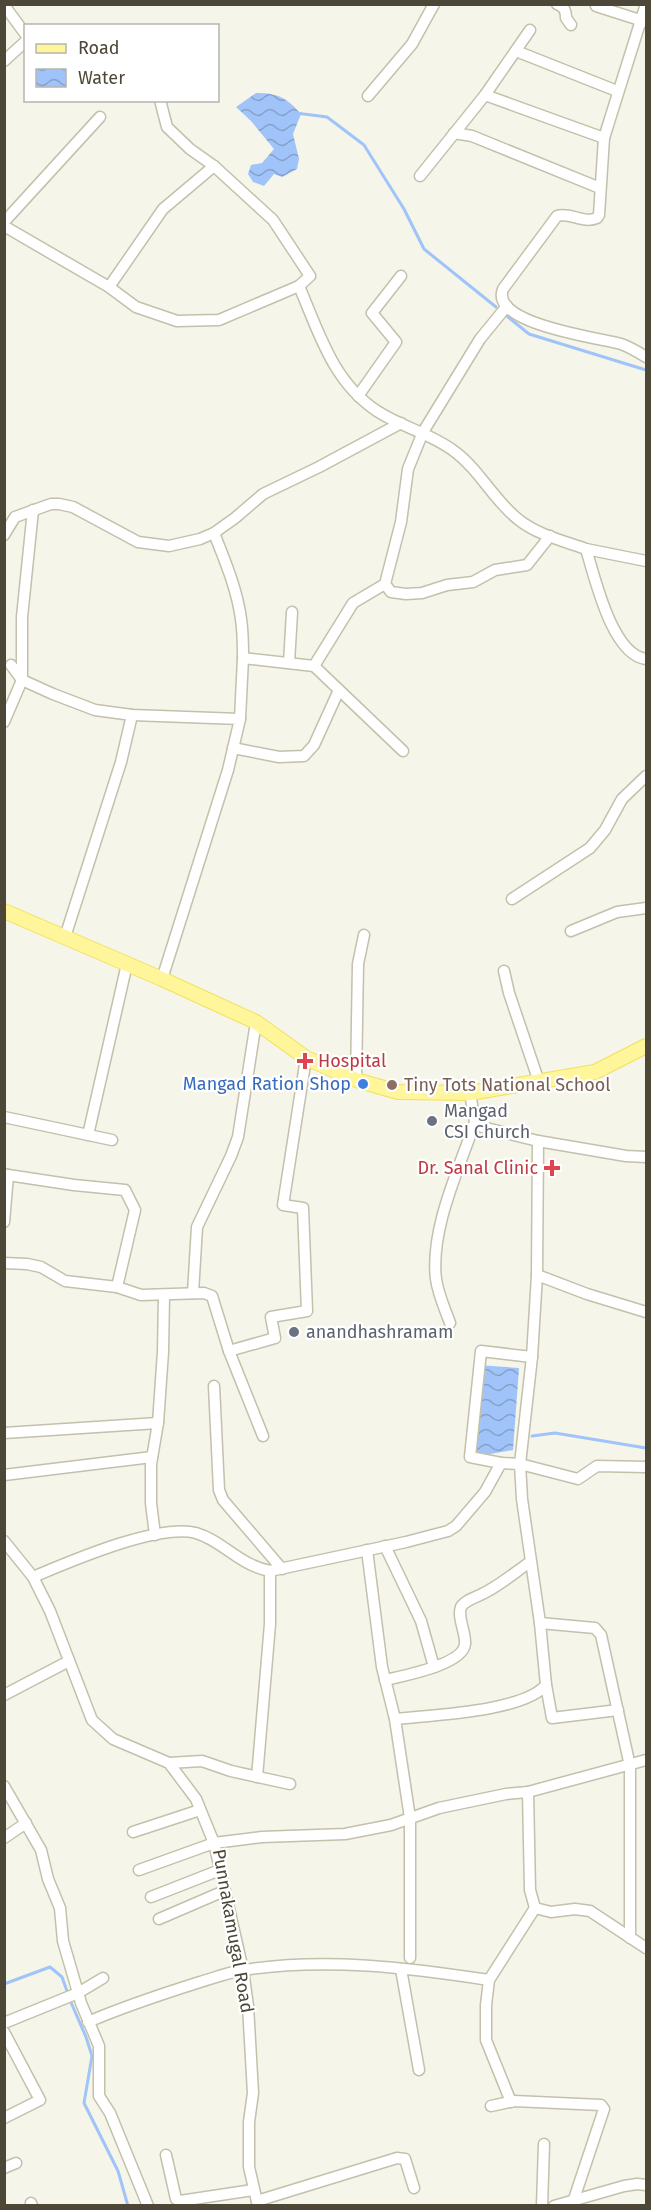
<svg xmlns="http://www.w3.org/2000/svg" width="651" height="2210" viewBox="0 0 651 2210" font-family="'Fira Sans',sans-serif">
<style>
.water{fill:url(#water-waves)}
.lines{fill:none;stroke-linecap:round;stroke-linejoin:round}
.stream{stroke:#a0c4f9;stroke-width:3}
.minor-casing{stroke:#c3c0ab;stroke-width:13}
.major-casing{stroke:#f2e15d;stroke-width:16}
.minor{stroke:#fff;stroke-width:10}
.major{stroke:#fff59a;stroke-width:14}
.health-dot{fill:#e0444e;stroke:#fff;stroke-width:2}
.shop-dot{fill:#3f7fe0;stroke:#fff;stroke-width:2}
.education-dot{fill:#8d6e63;stroke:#fff;stroke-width:2}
.worship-dot{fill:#6b7280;stroke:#fff;stroke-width:2}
.labels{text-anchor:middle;stroke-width:4.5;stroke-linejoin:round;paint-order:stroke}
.health-label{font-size:18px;fill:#be3a42;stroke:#fff;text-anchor:start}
.shop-label{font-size:18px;fill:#366cbe;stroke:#fff;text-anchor:end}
.education-label{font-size:18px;fill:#785e54;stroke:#fff;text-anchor:start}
.worship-label{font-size:18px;fill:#5b616d;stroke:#fff;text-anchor:start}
.street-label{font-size:18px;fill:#4c4737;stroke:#fff}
</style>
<defs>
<pattern id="water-waves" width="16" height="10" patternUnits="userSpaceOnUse" patternTransform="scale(1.5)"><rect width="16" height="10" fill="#a0c4f9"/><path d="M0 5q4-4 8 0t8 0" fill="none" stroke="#85a1ca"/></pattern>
</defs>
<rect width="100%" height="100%" fill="#f6f5ea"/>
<g class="water">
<path d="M256,93C278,93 287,98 301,114L293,134L299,159L297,169L282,177L274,174L264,186L253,182L248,174L251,165L262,163L274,149L251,121L236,107Z"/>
<path d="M478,1365L519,1368L513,1450L473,1457Z"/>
</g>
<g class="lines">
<g class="stream">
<path d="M296,113L327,117L364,145L404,209L424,249L496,307"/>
<path d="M508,317L529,334L646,370"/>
<path d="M532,1436L555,1433L646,1448"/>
<path d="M4,1984L50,1967L62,1977L68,1994"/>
<path d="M70,2000L86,2037L92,2056L84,2103L118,2171L128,2206"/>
</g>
<defs>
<g id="minor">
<path d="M557,4C564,7 566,10 566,18L571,25"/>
<path d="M646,4L604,138L599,215L597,218C583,224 571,212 557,216L503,289C489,324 600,338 621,344C630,347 638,352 646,357"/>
<path d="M4,5L26,35"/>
<path d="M596,6L646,22"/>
<path d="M516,51L617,91"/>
<path d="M4,61L26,41"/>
<path d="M485,95L604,138"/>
<path d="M368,96L412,44L434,4"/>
<path d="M160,100L167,127L190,149L214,166L273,220L310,276L299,286C319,333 333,382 377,411C401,427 430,433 454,451C480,470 494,501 519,520C538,535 564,541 586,549C595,578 612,655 646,659"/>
<path d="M454,133L472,136L600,188"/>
<path d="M420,176L485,95L530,30"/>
<path d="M4,222L100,117"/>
<path d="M4,226L109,287L163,209L214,166"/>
<path d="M109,287L136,307L177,321L219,320L299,286"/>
<path d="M358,396L396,342L372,313L401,276"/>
<path d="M214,533C225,561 237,589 241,619C243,632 243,645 243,658"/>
<path d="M4,535L15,517L51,504H59L73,507L138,542L169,546L200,539L214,533L235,518L263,494L319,467L401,423"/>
<path d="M586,549L646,561"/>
<path d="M385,584L391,592L406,594L422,593L447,585L473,582L495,570L527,565L550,536"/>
<path d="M289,663L292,612"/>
<path d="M11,665L22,680L53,694L95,710L132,715L240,719L228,770L162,979"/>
<path d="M314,666L403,751"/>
<path d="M240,719L243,658L314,666L353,603L385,584L401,522L408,469L423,432L480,339L507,306"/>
<path d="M4,722L22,680V617L33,510"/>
<path d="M233,748L279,757L304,756L314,745L339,690"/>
<path d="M512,899L590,848L605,830L622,799L646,776"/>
<path d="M571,931L617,912L646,908"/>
<path d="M65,937L121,762L132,715"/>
<path d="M504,971L509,993L539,1082"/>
<path d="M356,1080L358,964L364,935"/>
<path d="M470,1093L475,1122L482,1127L538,1141L626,1156L646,1157"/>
<path d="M4,1117L112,1140"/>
<path d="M88,1135L127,964"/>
<path d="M538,1141L537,1275L532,1357L520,1464L578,1479L597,1466L646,1467"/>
<path d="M4,1174L8,1175L4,1222"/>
<path d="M8,1175L74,1185L125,1190L135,1210L117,1287"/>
<path d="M4,1263L27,1264L41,1267L65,1281L117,1287L141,1295L204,1293L212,1296L229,1351L263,1436"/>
<path d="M537,1275L587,1294L646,1312"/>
<path d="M193,1293L197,1227L231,1156L238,1137L256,1022"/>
<path d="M450,1323C445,1309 438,1294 436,1279C430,1229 459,1169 475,1122"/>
<path d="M229,1351L275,1338L271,1317L307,1311L303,1208L283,1205L306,1058"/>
<path d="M214,1386L219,1490L223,1500L282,1569"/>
<path d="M4,1433L158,1423"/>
<path d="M501,1463L470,1457L481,1351L532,1357"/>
<path d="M4,1475L152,1457"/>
<path d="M155,1535L151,1503V1464L158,1423L163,1352L164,1295"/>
<path d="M4,1541L33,1577L50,1611L92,1720L113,1739L169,1763L196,1799L214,1843L243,1970L248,2006L253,2093L249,2122V2167L258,2206"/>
<path d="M385,1546L421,1621L434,1667"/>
<path d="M367,1550L382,1667L395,1719L410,1818V1958"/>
<path d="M33,1577C69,1562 158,1523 196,1533C223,1541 239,1565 270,1571L406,1542L448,1531L456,1526L485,1492L501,1463L520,1464L522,1499L540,1623L546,1685C523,1712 430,1715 395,1719"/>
<path d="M540,1623L595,1628L601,1635L630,1766V1938"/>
<path d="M385,1680C402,1676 463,1665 465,1644C466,1632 457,1618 461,1607C464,1601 474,1598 480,1595C498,1587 514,1573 530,1562"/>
<path d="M546,1685L552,1718L618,1710"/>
<path d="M4,1695L69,1661"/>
<path d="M169,1763L202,1761L231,1771L290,1784"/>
<path d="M257,1777L270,1624V1571"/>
<path d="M4,1786L41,1850L48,1879L60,1908L63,1941L81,2003L99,2046V2096L110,2113L148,2206"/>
<path d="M528,1792L530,1890L535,1908L551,1912L575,1909L590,1911L646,1948"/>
<path d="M133,1832L200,1810"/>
<path d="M4,1838L26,1823"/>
<path d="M139,1870L214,1843L262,1837L345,1834L391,1825L439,1808L506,1794L528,1792L646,1760"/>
<path d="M151,1897L220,1870"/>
<path d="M159,1919L224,1891"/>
<path d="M401,1969L419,2070"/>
<path d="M88,2022C125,2006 162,1994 200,1982C214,1978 229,1972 244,1970C325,1957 410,1968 489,1980"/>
<path d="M4,2023L78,1993L103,1978"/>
<path d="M4,2032L40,2100L4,2118"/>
<path d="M511,2102L486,2040V2005L489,1980L535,1908"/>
<path d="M491,2106L514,2101L601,2105L604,2109L574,2199"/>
<path d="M166,2155L176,2199L180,2201L253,2190"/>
<path d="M4,2168L16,2163"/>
<path d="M257,2201L397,2158L405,2159L414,2188"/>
<path d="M31,2203L32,2206"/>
<path d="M542,2206L544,2144"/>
<path d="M554,2206L624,2186L637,2184L646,2185"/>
</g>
<path id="major" d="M4,911L162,979L256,1022L306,1058L356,1080L398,1092L470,1093L595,1072L646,1046"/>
</defs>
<use href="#minor" class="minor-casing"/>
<use href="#major" class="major-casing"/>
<use href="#minor" class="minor"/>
<use href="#major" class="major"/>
</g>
<g class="health-dot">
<path d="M302 1052h6v6h6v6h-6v6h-6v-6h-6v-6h6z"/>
<path d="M549 1159h6v6h6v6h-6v6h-6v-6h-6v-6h6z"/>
</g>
<circle class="shop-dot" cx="363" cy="1084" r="6"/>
<circle class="education-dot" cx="392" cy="1085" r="6"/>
<g class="worship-dot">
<circle cx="432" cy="1121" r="6"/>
<circle cx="294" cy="1332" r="6"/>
</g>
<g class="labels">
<g class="health-label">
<text x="318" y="1067">Hospital</text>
<text x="538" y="1174" text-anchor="end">Dr. Sanal Clinic</text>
</g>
<g class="shop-label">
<text x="351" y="1090">Mangad Ration Shop</text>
</g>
<g class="education-label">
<text x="404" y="1091">Tiny Tots National School</text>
</g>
<g class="worship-label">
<text x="444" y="1117">Mangad<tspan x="444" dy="21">CSI Church</tspan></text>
<text x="306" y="1338">anandhashramam</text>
</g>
<g class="street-label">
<text transform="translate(233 1931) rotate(80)" y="6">Punnakamugal Road</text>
</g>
</g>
<rect width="651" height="2210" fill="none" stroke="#4c4737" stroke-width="12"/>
<rect x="24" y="24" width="195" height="78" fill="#ffffff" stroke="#b7b5af" stroke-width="1.5"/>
<rect x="36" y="44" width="30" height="9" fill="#fff59a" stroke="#b7b5af" stroke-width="1.5"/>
<text x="78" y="54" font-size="18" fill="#4c4737">Road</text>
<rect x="36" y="69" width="30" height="18" fill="url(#water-waves)" stroke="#b7b5af" stroke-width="1.5"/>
<text x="78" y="84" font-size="18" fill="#4c4737">Water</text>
</svg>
